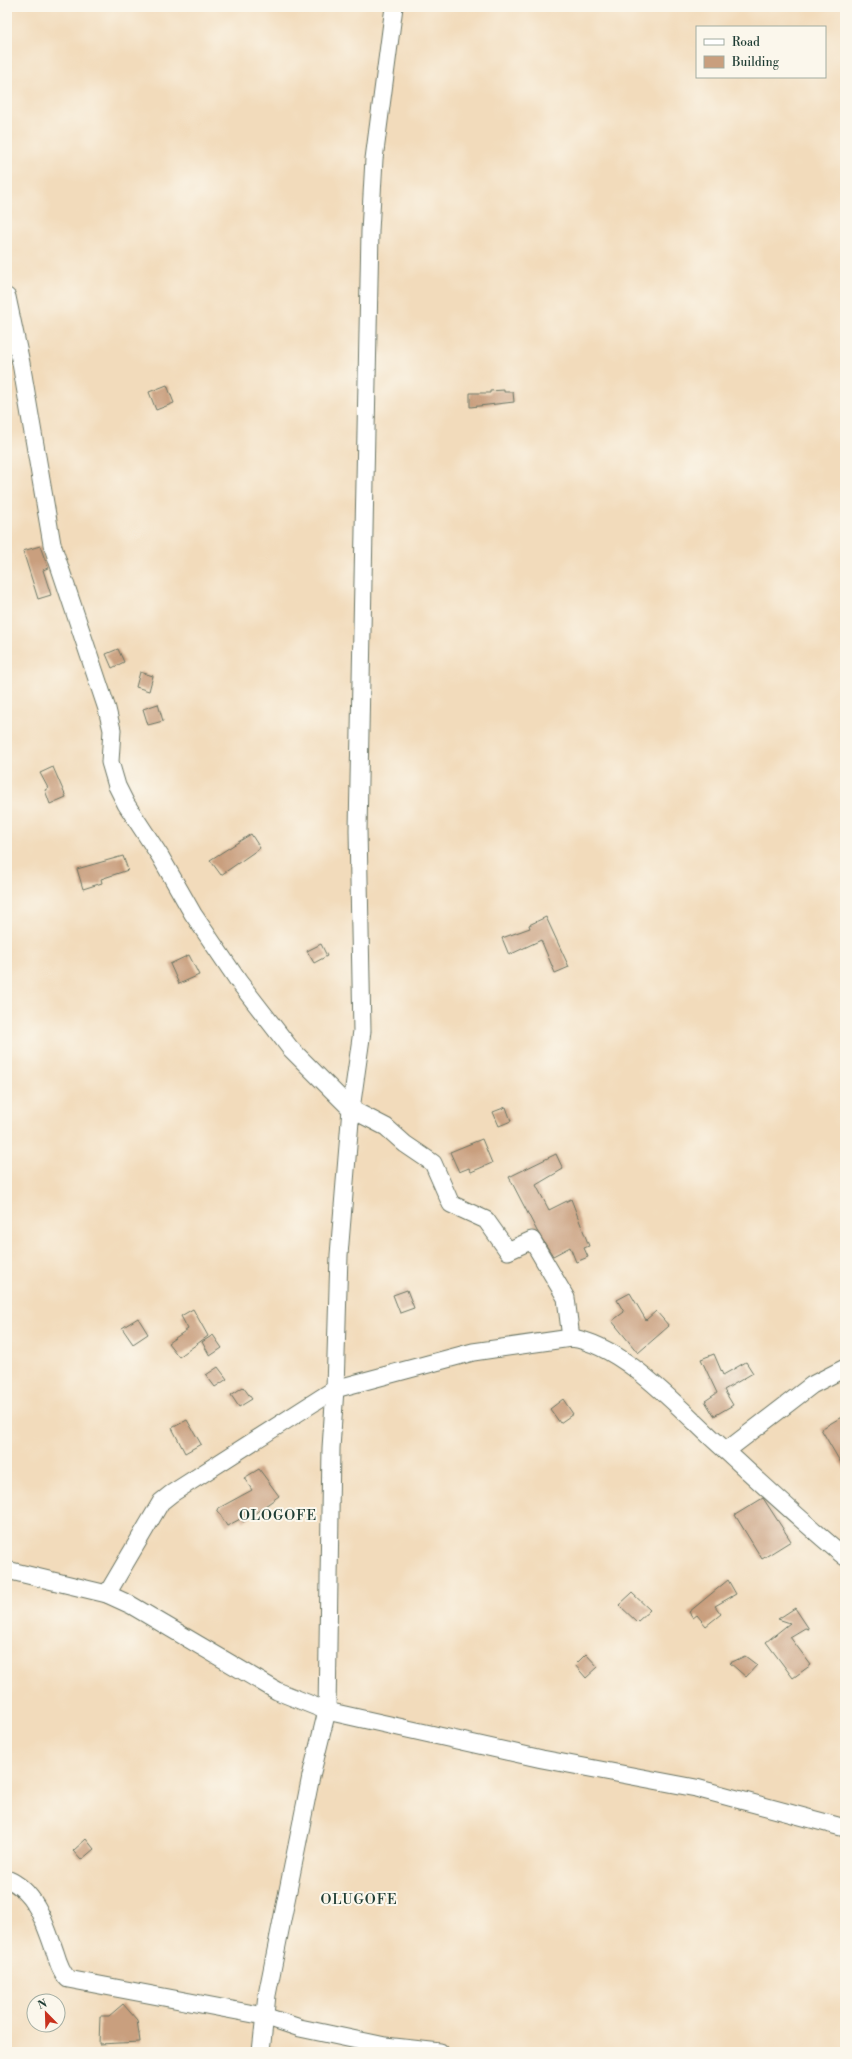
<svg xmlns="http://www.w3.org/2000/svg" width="852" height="2059" viewBox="0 0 852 2059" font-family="'Libre Bodoni',serif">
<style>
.building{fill:#c99f7e}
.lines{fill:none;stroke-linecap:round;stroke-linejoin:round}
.minor-casing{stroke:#697463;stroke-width:19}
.minor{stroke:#fff;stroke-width:17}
.labels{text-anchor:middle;stroke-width:4;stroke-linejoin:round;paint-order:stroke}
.quarter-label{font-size:14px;letter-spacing:1px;fill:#1f3d34;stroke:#fbf7ec}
</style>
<rect width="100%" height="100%" fill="#fbf7ec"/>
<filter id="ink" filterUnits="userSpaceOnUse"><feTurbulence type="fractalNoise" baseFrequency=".025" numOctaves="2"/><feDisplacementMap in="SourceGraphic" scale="8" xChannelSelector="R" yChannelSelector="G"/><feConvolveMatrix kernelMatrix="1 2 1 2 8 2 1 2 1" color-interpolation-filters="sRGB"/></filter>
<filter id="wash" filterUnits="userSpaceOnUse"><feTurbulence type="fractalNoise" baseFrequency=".012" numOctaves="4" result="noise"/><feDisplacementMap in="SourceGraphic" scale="16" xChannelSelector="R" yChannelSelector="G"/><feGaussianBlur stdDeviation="0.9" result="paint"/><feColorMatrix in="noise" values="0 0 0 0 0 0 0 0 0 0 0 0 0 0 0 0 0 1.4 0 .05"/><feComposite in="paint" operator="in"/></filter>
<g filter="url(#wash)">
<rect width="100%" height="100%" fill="#f2dbbb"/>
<g id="blocks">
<g class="building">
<path d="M167,385L174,403L156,410L149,392Z"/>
<path d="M504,390V392H513L514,402L470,407V393H490V391Z"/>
<path d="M40,546L48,568L43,570L51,595L38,599L23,551Z"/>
<path d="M118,649L124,662L112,668L106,654Z"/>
<path d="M140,672L153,676L149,691L136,687Z"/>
<path d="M158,704L163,721L148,725L143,709Z"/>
<path d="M53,767L66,797L50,804L45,790L48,788L40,773Z"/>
<path d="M251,834L260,848L221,875L210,860Z"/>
<path d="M123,856L128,870L101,879L102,883L83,889L77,869Z"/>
<path d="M546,917L569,967L555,973L541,940L509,955L502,938L530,928L529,925Z"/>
<path d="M321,944L327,956L314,963L307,951Z"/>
<path d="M189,955L199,975L179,984L170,964Z"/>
<path d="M506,1107L511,1121L499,1126L493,1112Z"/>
<path d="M482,1139L492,1163L471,1172L469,1168L459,1172L450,1152Z"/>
<path d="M556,1154L563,1169L536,1185L549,1210L571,1199L589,1246L584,1248L588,1257L576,1262L570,1247L553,1256L537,1231L509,1177Z"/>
<path d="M407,1290L414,1308L400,1313L393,1295Z"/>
<path d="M630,1293L646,1320L656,1311L669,1326L638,1353L612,1321L624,1312L617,1300Z"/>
<path d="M193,1309L208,1336L179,1357L168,1343L188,1329L181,1316Z"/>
<path d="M138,1318L148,1334L133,1344L122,1328Z"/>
<path d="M213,1335L222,1348L210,1356L202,1342Z"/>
<path d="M714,1354L723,1375L746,1362L753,1373L724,1390L733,1405L714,1416L705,1401L717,1393L701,1359Z"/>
<path d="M218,1367L227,1379L215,1387L206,1375Z"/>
<path d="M243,1387L252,1399L239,1407L231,1395Z"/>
<path d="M563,1399L573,1414L560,1423L550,1409Z"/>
<path d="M845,1415V1470L821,1429Z"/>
<path d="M187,1420L201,1444L185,1453L172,1428Z"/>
<path d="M259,1469L279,1496L243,1522L242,1518L227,1526L217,1509L252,1490L244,1478Z"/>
<path d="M763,1498L791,1541L762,1559L735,1515Z"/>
<path d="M728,1580L736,1594L715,1606L721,1614L706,1626L697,1615L693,1618L689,1612Z"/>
<path d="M632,1593L650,1610L637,1622L619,1605Z"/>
<path d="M795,1608L809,1629L805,1628L790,1637L811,1665L793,1678L766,1642L790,1623L778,1619Z"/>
<path d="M586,1654L598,1667L586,1678L575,1665Z"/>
<path d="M745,1656L757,1665L746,1677L730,1663Z"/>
<path d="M86,1839L94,1849L81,1860L73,1851Z"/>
<path d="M123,2004L137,2020L140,2042L99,2044L100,2016H109Z"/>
</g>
</g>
</g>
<g filter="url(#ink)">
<use href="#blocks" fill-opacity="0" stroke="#697463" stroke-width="1"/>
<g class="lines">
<defs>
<g id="minor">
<path d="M7,297L21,363L52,544L107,709L112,730L110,762L117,786L126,804L160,856L193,914L239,982L290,1048L351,1109L386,1127L405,1144L433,1163L451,1204L486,1220L508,1251L532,1240L566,1298L571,1338"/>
<path d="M726,1451L812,1385L845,1368"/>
<path d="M7,1570L107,1594L131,1605L277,1691L327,1711L542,1759L696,1788L845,1828"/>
<path d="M107,1594L161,1502L171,1494L335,1389L473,1352L571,1338C621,1344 677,1406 714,1440C757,1479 800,1520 845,1557"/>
<path d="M7,1879C36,1891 45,1924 55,1952C58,1962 61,1972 68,1979L264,2016L300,2028L385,2046L440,2052"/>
<path d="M261,2052L267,1995L311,1776L327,1711L331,1448L335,1389L339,1255L351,1109L362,1031L358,830L370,231L374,159L394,7"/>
</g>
</defs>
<use href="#minor" class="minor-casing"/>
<use href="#minor" class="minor"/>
</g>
</g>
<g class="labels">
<g class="quarter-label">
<text x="278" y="1520">OLOGOFE</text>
<text x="359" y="1904">OLUGOFE</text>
</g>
</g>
<rect width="852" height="2059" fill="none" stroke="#fbf7ec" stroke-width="24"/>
<rect x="696" y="26" width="130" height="52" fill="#fbf7ec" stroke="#a3ada2"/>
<rect x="704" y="39" width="20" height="6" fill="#ffffff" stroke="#a3ada2"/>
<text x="732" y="46" font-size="12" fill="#1f3d34">Road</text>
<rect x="704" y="56" width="20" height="12" fill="#c99f7e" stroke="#a3ada2"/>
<text x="732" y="66" font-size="12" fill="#1f3d34">Building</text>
<g transform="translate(46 2013) rotate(337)"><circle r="19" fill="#fbf7ec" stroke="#a3ada2"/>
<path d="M0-3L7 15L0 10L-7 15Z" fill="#c8321e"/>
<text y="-6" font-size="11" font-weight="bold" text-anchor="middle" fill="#1f3d34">N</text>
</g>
</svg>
